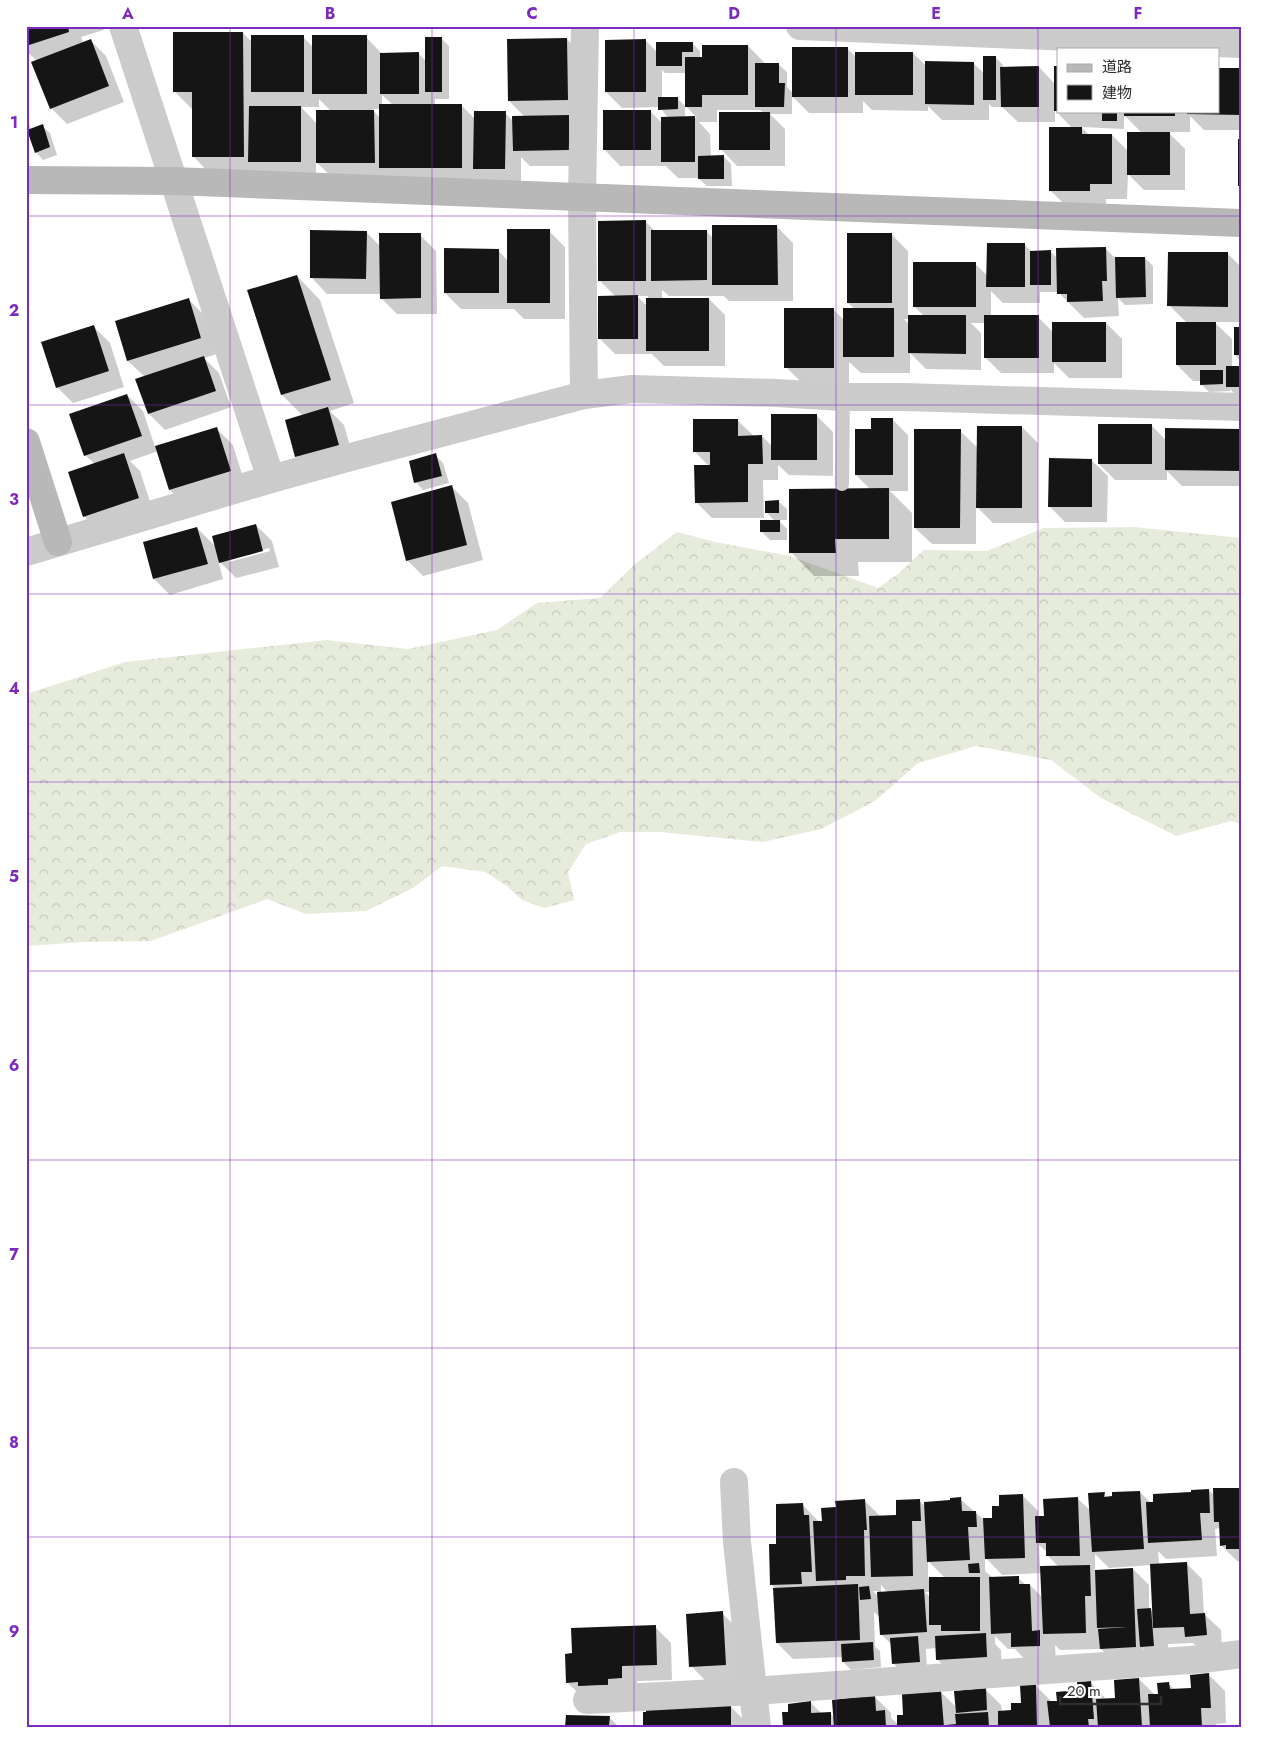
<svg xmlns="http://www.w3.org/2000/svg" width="1267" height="1753" viewBox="0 0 1267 1753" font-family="Jost,'Noto Sans JP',sans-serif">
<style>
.forest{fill:url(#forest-crowns)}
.shadow{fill:#0003;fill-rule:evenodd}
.building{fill:#151515}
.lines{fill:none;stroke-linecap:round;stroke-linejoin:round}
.lane{stroke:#cbcbcb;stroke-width:14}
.street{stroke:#cbcbcb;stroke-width:28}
.secondary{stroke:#b8b8b8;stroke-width:28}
.grid{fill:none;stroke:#7b2cbf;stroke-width:1;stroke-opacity:0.55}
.neatline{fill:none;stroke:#7b2cbf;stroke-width:2}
.grid-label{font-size:16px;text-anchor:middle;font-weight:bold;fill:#7b2cbf}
</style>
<defs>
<pattern id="forest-crowns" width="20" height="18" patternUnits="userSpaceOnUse" patternTransform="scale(1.25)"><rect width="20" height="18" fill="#e6ebdc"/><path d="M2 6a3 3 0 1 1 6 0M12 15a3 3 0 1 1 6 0" fill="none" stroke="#c6cabd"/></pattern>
</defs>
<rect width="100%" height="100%" fill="#fff"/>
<path class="forest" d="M1134,527L1241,538V824L1231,821L1176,836L1101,798L1051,760L976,746L918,763L875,801L821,829L763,842L660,832H620L586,844L568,872L574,900L544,908L522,900L507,886L485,872L442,866L413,888L366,911L306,914L267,899L151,941L85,942L26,946V694L125,662L327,640L408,649L497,630L537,603L600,598L635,564L677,532L715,542L790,556L878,588L898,574L924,550L987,551L1044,528Z"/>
<g class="shadow">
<path d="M26,26H102L104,30L81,37L83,43L90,40L106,56L124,102L67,124L51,108L37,61L26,51Z"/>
<path d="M1121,26H1241V39Z"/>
<path d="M243,33L252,42L303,37L313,47L366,37L382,54L418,53L427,62L441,38L449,46V99H435V105H461L475,119L505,113L513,121L525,117L509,101L567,39L583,56L584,116H568L584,133L585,166H530L521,157V185H491L485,179V191L334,179L316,162V178L217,181L194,157V111L174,91ZM382,95L393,105H382ZM319,99L331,111L317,124L301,107H319ZM372,109H380V118Z"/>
<path d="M646,41L657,52L692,43L700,51V58L748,46L764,62V65H779L787,72V87L793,93L847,48L856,57L913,53L926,66L973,63L985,74L995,57L1003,65V68L1039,67L1055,84V67H1058V111H1122L1125,115V111H1218L1241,70V130H1204L1190,116V132H1168L1185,149V190H1144L1128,174L1127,199H1106V207L1066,206L1050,190L1072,128L1055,110V122H1018L1002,107H992L989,104V120H942L928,106V111L872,110L863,101V113H809L792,96V114H770L785,129V166H737L721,149L764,113L760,110H717V122H699L710,134L711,157L723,156L731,164L732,186H707L698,178H678L666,166H620L604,149L650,111L662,123L668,118L660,107L622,108L606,92ZM662,70L665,73H686V106L697,118H685V106L678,99H662ZM1124,115L1142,133L1128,151L1112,135H1089L1081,127L1124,129Z"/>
<path d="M26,113L31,130L42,126L50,133L57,155L43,160L36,152L30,134L26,136Z"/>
<path d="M646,222L656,232L706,231L713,238L777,227L793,243V301H729L724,296H669L662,290V299H709L725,315V366H664L652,354H615L599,338L616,297L599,280ZM637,296H648V307Z"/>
<path d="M549,231L565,247V319H524L514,309H461L445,293L498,250L508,261Z"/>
<path d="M366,232L381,247L420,235L436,251L437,314H397L381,298V294H327L311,277Z"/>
<path d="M892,235L908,251V317H925L915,307L975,264L988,276L1024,244L1032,252L1050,251L1057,258L1106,249L1116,259L1145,258L1153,266V304L1125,305L1118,298L1119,316L1084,318L1058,292H1040V303H1003L991,291V317H1038L1053,332L1106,323L1122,339V378H1069L1054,363V373H1001L985,357V323H971L981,333V370L926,369L910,353V373H861L849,362V383H802L786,367L833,309L844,320L855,309L848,303ZM904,319H910V325Z"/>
<path d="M1228,254L1241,267V322H1214L1232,339V367H1241V394H1235L1230,389V391L1209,392L1201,384V381H1193L1177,365L1187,323L1169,305Z"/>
<path d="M297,276L320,300L354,403L330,411L344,425L354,460L312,472L296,456L303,416L282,395L249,291Z"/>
<path d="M188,299L204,315L217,354L204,358L219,373L231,407L165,430L149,414L145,377L128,361L116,322Z"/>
<path d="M94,327L110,343L124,387L73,403L57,387Z"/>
<path d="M1241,328V361L1235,355Z"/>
<path d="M127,395L143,411L155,447L217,429L233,445L246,487L186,506L170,490L158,451L130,461L140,471L154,514L101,532L84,516L95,464L85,455Z"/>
<path d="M817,416L833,432V476L789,475L778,465V480H763L764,518H712L696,502L709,466L694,451L737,420L754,436H762L773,447Z"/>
<path d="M892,419L908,435V491H890L912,513V562H858L859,576H814L791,552L870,489L856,475L873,431Z"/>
<path d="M1151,425L1166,440L1241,430V486H1182L1167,471V480H1115L1099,464Z"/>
<path d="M1022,427L1038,443V523H993L976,506V544H932L915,528L960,431L978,448Z"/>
<path d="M435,455L443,463L449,483L423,490L416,482Z"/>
<path d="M1091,460L1108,476L1107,522H1065L1049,506Z"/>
<path d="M452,487L468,503L483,560L423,576L407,560Z"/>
<path d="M779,502L787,509V520H778L787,529V540H770L762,532L775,521L766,512Z"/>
<path d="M256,525L272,541L279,567L236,578L218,560L223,579L170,595L154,579L197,528L216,547ZM269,548L270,551L229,562V559Z"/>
<path d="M1241,1489V1562L1237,1561L1221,1545L1220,1528L1215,1529L1217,1556L1166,1559L1158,1551L1159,1565L1186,1563L1202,1579L1204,1614L1221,1630L1222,1651L1202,1652L1193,1643L1168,1644L1169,1662H1157L1143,1648V1655L1109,1657L1101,1649L1060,1650L1055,1645L1056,1662L1028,1663L1015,1649H1008L995,1636V1644L1001,1650L1002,1672L953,1675L937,1659V1648L926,1649L927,1669L901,1671L893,1663L892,1645L882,1635L880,1616H878L874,1612L875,1647L880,1651L881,1667L851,1670L843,1662V1657L793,1659L777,1643L776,1589L772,1585L778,1545L802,1504L819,1522H823L837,1508L864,1500L880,1516L897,1517L919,1500L926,1507L960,1499L983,1519H994L1001,1508L1022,1495L1038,1511V1517H1045L1078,1499L1091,1511L1104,1494L1108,1498L1140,1492L1152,1504L1208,1490L1215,1496ZM1039,1545L1048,1553V1556L1059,1567H1040ZM1095,1554L1109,1568L1151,1565L1154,1612L1149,1610V1585L1133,1569L1095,1571ZM985,1557L1002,1575L1042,1573L1043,1598L1030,1585H1026L1018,1578H993L985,1571ZM928,1561L945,1578H928ZM881,1585L888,1593H881ZM873,1591H878L879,1597ZM925,1592H930V1597Z"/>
<path d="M722,1613L738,1629L742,1680L707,1682L691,1666Z"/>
<path d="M655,1627L671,1643L672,1680L637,1681L638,1694L583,1698L567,1682Z"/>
<path d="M1209,1675L1225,1691L1226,1723L1216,1724L1217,1727H784L789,1713L810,1702L822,1714L830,1713L834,1718L875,1697L891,1713V1718L899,1725L904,1716L941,1692L957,1708L985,1689L1001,1705L1002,1712H1013L1022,1704L1035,1685L1051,1701L1058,1702L1079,1691L1090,1682L1106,1699H1116L1139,1679L1155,1695H1159L1169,1684L1175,1690L1192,1689Z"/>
<path d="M730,1706L746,1722V1727H645Z"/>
<path d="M609,1717L619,1727H567Z"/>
</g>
<g class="building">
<path d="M26,26H68L69,32L26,46Z"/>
<path d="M173,32H243L244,157H192V92H173Z"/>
<rect x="251" y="35" width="53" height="57"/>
<rect x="312" y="35" width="55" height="59"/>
<rect x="425" y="37" width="17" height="55"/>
<path d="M567,38L568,100L508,101L507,39Z"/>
<path d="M91,39L109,86L50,109L31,62Z"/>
<path d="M646,39V92H605V40Z"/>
<path d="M656,42H693V52H682V66H656Z"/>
<path d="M702,45H748V95H702V107H685V57H702Z"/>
<rect x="792" y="47" width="56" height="50"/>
<path d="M419,52V94H380V53Z"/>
<rect x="855" y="52" width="58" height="43"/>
<rect x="983" y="56" width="13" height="44"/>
<path d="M925,61L974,62V105L925,104Z"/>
<path d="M755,63H779V83H785L784,107H755Z"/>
<path d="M1039,66V107H1001L1000,67Z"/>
<rect x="1054" y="66" width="4" height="45"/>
<path d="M1218,68H1241V115L1187,114V111H1218Z"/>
<path d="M658,97H678V109L658,110Z"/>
<rect x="379" y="104" width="83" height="64"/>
<path d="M249,106H301V162H248Z"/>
<path d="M316,110H374L375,163H316Z"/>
<rect x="603" y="110" width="48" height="40"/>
<path d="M474,111H506L505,169H473Z"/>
<rect x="1102" y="111" width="15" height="10"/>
<rect x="1124" y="111" width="51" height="5"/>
<rect x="719" y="112" width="51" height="38"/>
<path d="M569,115V150L513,151L512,116Z"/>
<path d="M695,116V162H661V117Z"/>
<path d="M43,124L50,147L35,153L27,130Z"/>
<path d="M1049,127H1082V134H1112V184H1090V191H1049Z"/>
<rect x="1127" y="132" width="43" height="43"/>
<rect x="1238" y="139" width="3" height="47"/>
<path d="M724,155V179H698V156Z"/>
<path d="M646,220V281H598V221Z"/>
<path d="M712,225H777L778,285H712Z"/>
<rect x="507" y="229" width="43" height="74"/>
<path d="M310,230L367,231L366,279L310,278Z"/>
<path d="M651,230H707V280L651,281Z"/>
<path d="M379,233H421V298L380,299Z"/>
<rect x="847" y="233" width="45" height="70"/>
<path d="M987,243H1025V287H986Z"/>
<path d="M1106,247L1107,281H1102L1103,301L1067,302V294H1057L1056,248Z"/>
<path d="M444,248L499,249V293H444Z"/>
<path d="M1051,250V285H1030V251Z"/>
<path d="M1168,252H1228V307L1167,306Z"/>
<path d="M1115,257H1145L1146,297L1116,298Z"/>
<rect x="913" y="262" width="63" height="45"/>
<path d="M297,275L331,380L281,395L247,290Z"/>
<path d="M638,295V339H598V296Z"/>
<path d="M189,298L201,338L127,361L115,321Z"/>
<rect x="646" y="298" width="63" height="53"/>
<rect x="784" y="308" width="50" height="60"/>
<rect x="843" y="308" width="51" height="49"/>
<path d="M908,315H966V354L908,353Z"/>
<rect x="984" y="315" width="55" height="43"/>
<rect x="1052" y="322" width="54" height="40"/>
<rect x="1176" y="322" width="40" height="43"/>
<path d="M94,325L109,371L56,388L41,342Z"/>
<rect x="1234" y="327" width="7" height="28"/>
<path d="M204,356L216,391L148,414L135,379Z"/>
<rect x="1226" y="366" width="15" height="21"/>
<path d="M1200,370H1223V384L1200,385Z"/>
<path d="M127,394L142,436L84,456L69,414Z"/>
<path d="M328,407L339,445L295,457L285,420Z"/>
<rect x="771" y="414" width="46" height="46"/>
<path d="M871,418H893V475H855V429H871Z"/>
<path d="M693,419H738V436L762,435L763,464H748V502L695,503L694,465H710V452H693Z"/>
<rect x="1098" y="424" width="54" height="40"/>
<path d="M977,426H1022V508H976Z"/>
<path d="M217,427L231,471L169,490L155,446Z"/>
<path d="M1165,428L1241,429V471L1165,470Z"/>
<path d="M914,429H961L960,528H914Z"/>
<path d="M124,453L139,498L83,517L68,472Z"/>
<path d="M436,453L442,476L414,483L409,461Z"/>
<path d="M1049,458L1092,459V507H1048Z"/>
<path d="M452,485L467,545L406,561L391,502Z"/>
<path d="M889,488V539H835L836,553H789V489Z"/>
<path d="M779,500V513H765V501Z"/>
<rect x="760" y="520" width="20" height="12"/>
<path d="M256,524L263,551L219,563L212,536Z"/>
<path d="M197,527L208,564L153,579L143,542Z"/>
<path d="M1213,1488H1241V1549H1226V1545L1220,1546L1219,1522H1214Z"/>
<path d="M1209,1489L1210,1513H1200L1202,1540L1148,1543L1146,1502H1153V1494L1191,1492V1490Z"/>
<path d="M1140,1491L1144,1549L1092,1552L1088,1493L1105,1492L1104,1497L1112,1496V1492Z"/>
<path d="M1023,1494L1025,1558L985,1559L983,1518H992V1506H999V1495Z"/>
<path d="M961,1497L962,1511H976L977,1527H968L970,1560L927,1562L924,1502L950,1500V1498Z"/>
<path d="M1078,1497L1080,1556H1046V1543H1036L1035,1516H1044L1043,1499Z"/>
<path d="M865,1499L867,1530H864L865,1576H846V1580L816,1581L813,1521H822L821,1508L836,1507L835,1501Z"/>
<path d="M920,1499L921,1521H912L913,1576L871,1577L869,1516L896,1515V1500Z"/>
<path d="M803,1503L804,1515H809L812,1572H801L802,1584L770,1585L769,1544H776V1504Z"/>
<path d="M1187,1562L1190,1614L1205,1613L1207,1635L1185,1637L1184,1627L1153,1628L1150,1564Z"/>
<path d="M979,1563L980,1573H969L968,1564Z"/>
<path d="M1090,1565L1091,1596H1085L1086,1633L1043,1634L1040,1566Z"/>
<path d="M1133,1568L1136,1647L1100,1649L1098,1629L1127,1627L1097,1628L1095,1570Z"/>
<path d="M1019,1576V1584H1030L1032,1631L1040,1630V1646L1011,1647V1633L991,1634L989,1577Z"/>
<path d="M929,1577H980V1631H941V1625H929Z"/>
<path d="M858,1584L860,1640L776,1643L773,1588Z"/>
<path d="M869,1586L871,1599L860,1600L859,1587Z"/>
<path d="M924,1589L927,1632L880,1635L877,1592Z"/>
<path d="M1151,1608L1154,1646L1140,1647L1137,1609Z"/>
<path d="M723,1611L726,1665L689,1667L686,1614Z"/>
<path d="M656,1625L657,1665L622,1666V1678L608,1679V1685L578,1686V1682L566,1683L565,1654L572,1653L571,1628Z"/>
<path d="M986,1633L987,1657L936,1660L935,1636Z"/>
<path d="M918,1636L920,1662L892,1664L890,1638Z"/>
<path d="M873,1642L874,1660L842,1662L841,1644Z"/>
<path d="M1209,1673L1211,1708H1201L1202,1727H1150L1148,1694H1158L1157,1683L1169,1682L1170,1689L1191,1688L1190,1675Z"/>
<path d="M1139,1678L1142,1727H1098L1096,1699L1115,1698L1114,1680Z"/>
<path d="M1091,1681L1094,1719H1088L1089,1727H1050L1047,1701H1057L1056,1692L1078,1690L1077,1682Z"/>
<path d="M1036,1684L1037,1727H998V1711L1011,1710V1703H1021L1020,1685Z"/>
<path d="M986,1688L987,1710L956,1713L954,1691Z"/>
<path d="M941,1691L944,1727H897V1715H903L902,1694Z"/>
<path d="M875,1695L876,1711L885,1710L886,1727H834L832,1700Z"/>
<path d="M811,1701V1713L831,1712V1727H783L782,1712H788V1704Z"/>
<path d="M731,1705V1727H643V1712H646V1708Z"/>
<path d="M988,1712L989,1727H946V1725L956,1724L955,1714Z"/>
<path d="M566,1715L610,1716L609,1725H617V1727H565Z"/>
</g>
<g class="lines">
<path class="lane" d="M842,484L843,397"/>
<g class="street">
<path d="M123,26L271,479"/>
<path d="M800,26L1241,44"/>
<path d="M584,395L582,198L585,26"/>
<path d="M26,552L271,479L347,458L584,395L632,389L776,393L843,397H904L1241,407"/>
<path d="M734,1482L737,1542L757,1727"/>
<path d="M587,1700L753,1691L1203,1659L1241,1654"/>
</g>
<g class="secondary">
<path d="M26,180L173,181L1241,223"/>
<path d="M26,442L58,542"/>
</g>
</g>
<path class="grid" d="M230,26V1727M432,26V1727M634,26V1727M836,26V1727M1038,26V1727M26,216H1241M26,405H1241M26,594H1241M26,782H1241M26,971H1241M26,1160H1241M26,1348H1241M26,1537H1241"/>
<rect width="1267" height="1753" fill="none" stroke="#ffffff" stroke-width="55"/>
<rect x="1057" y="48" width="162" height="65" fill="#ffffff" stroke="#ababab"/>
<rect x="1067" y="64" width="25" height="8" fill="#b8b8b8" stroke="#ababab"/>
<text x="1102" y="72" font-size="15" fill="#2e2e2e">道路</text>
<rect x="1067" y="85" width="25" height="15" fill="#151515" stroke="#ababab"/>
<text x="1102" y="98" font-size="15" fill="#2e2e2e">建物</text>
<path d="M1060 1696v8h101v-8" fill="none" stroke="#2e2e2e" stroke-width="2.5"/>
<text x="1067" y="1696" font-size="15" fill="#2e2e2e" stroke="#ffffff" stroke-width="4" paint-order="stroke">20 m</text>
<rect x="28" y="28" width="1212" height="1698" class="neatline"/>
<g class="grid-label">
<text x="128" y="19">A</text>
<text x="330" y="19">B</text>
<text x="532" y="19">C</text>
<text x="734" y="19">D</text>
<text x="936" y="19">E</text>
<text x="1138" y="19">F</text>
<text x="14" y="128">1</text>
<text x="14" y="316">2</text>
<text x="14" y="505">3</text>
<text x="14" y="694">4</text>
<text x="14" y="882">5</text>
<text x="14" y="1071">6</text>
<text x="14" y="1260">7</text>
<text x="14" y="1448">8</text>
<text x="14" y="1637">9</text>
</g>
</svg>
